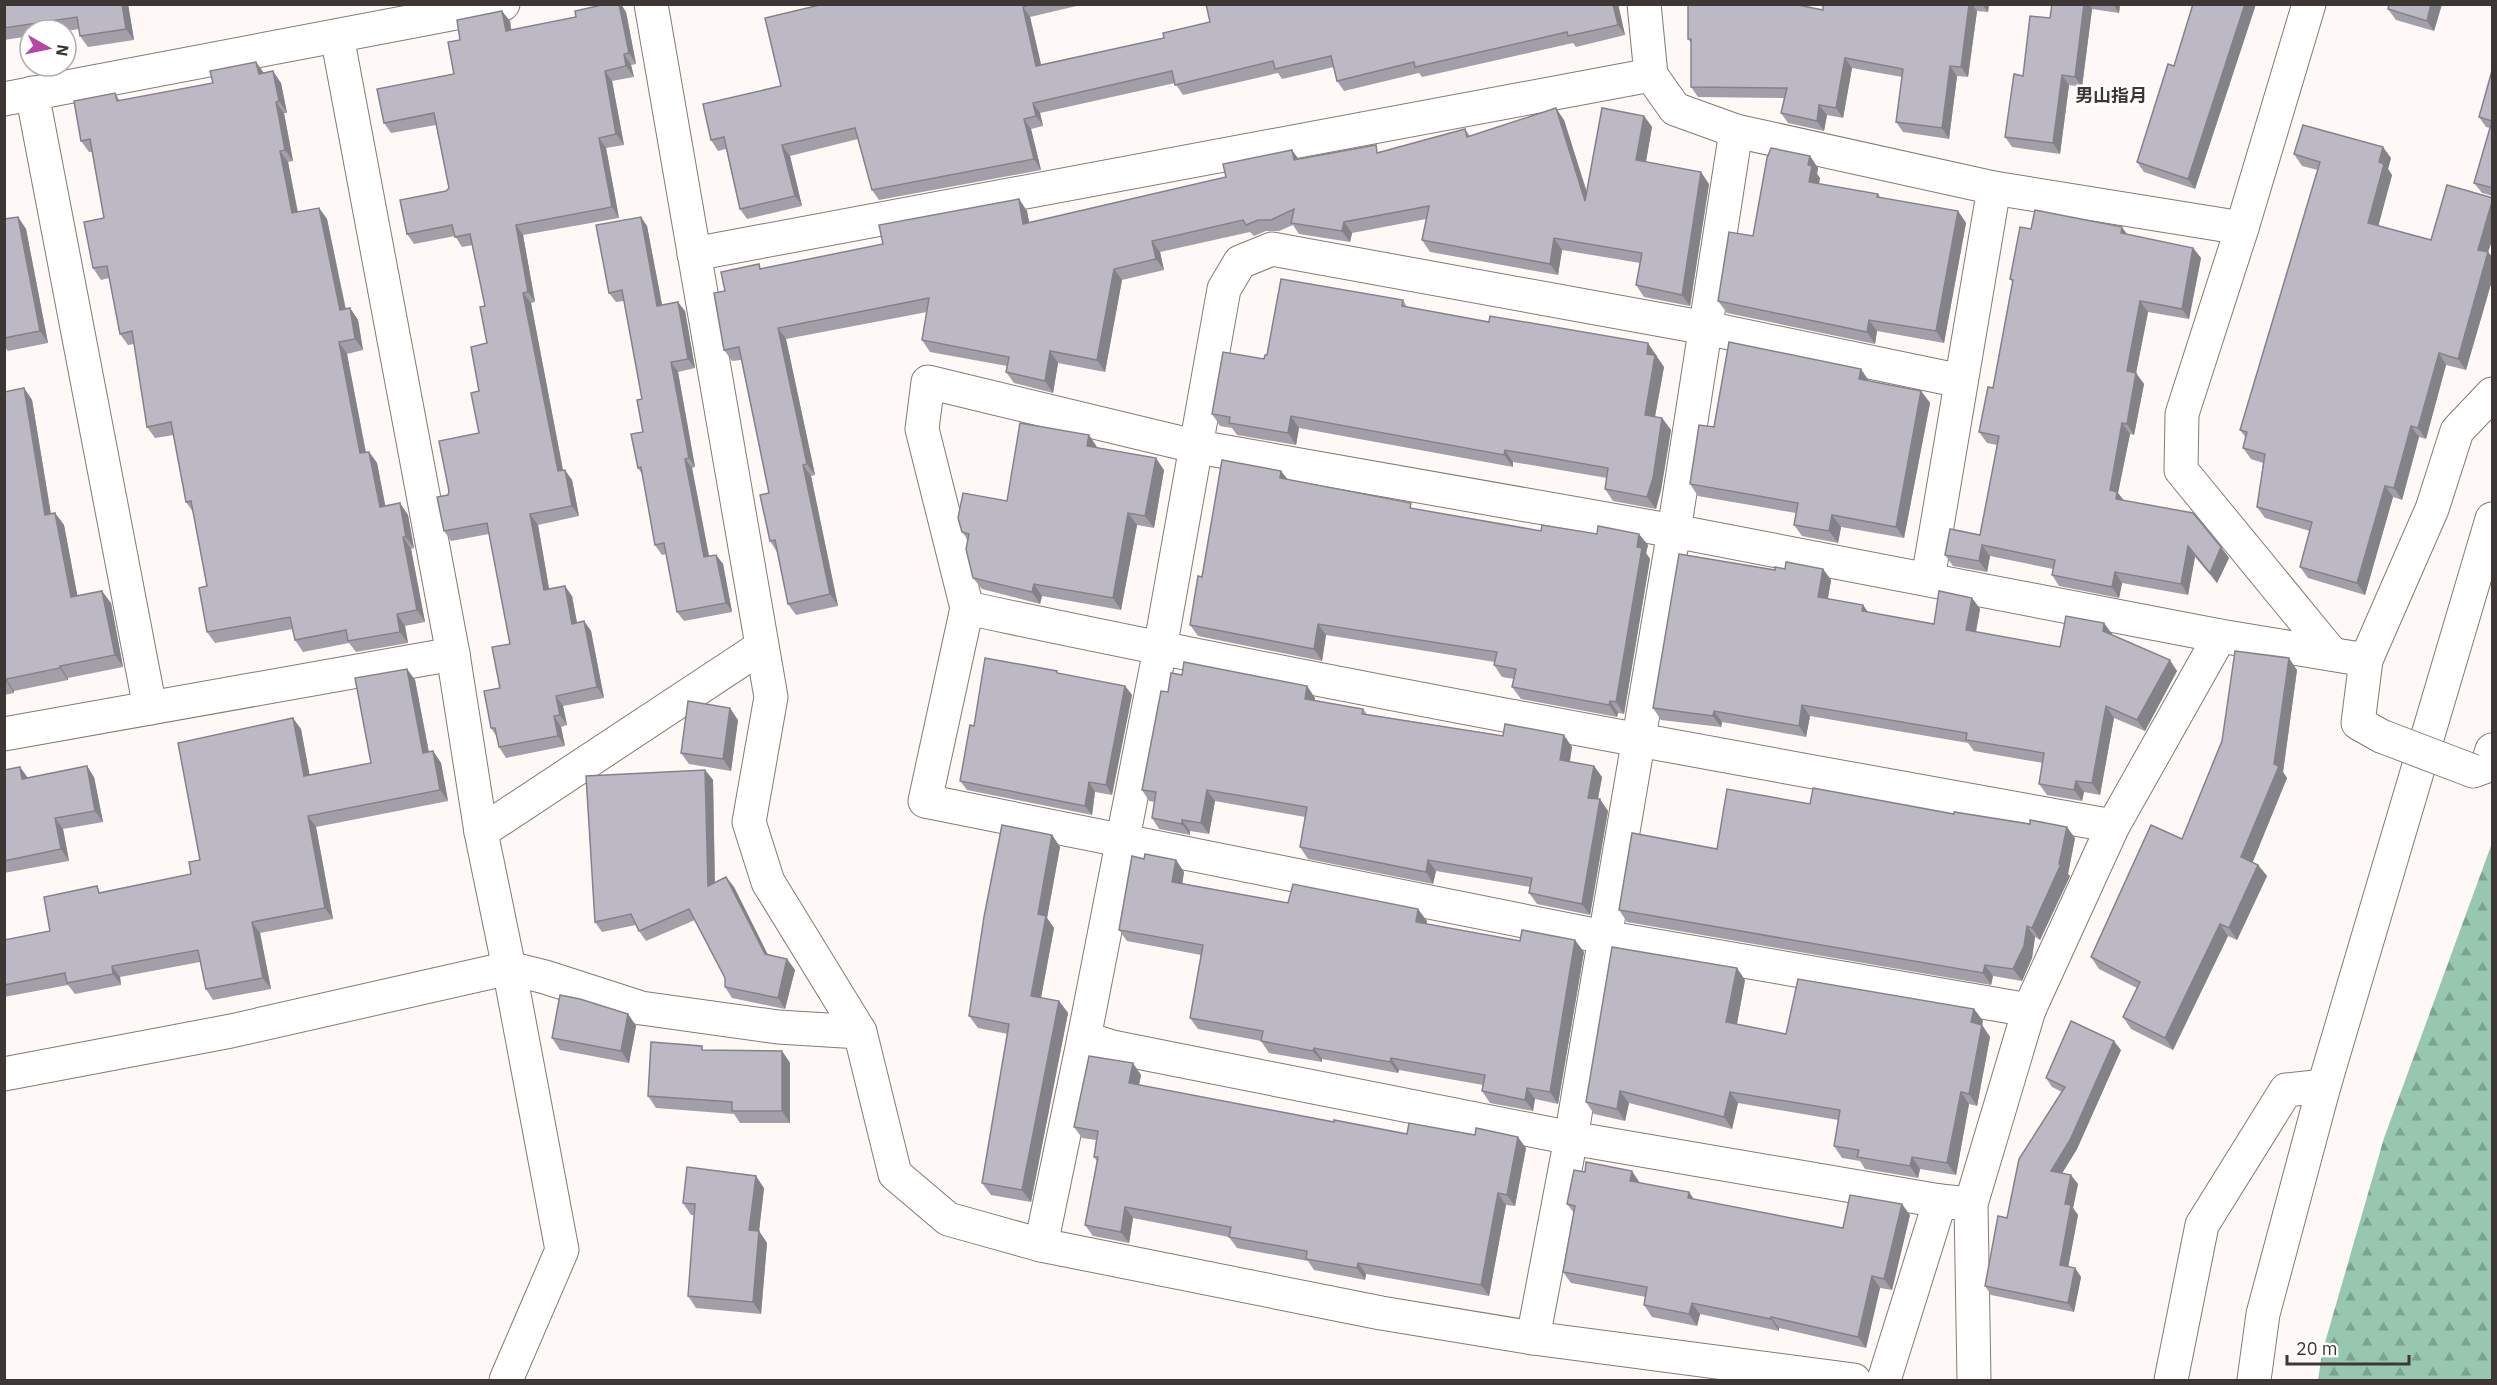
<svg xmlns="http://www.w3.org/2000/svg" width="2497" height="1385" viewBox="0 0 2497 1385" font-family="'IBM Plex Sans','Noto Sans JP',sans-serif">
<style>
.forest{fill:url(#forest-firs)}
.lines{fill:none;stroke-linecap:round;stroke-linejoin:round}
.minor-casing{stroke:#857a73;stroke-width:35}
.minor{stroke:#fff;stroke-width:33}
.minor-bridge-casing{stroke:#857a73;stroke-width:35;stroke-linecap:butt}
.minor-bridge{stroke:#fff;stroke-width:33}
.wall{fill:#a39fa9}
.shaded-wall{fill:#848289}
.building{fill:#bdb9c4;stroke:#848289;stroke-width:1.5}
.labels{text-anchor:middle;stroke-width:5;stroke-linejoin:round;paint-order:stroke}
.neighbourhood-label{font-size:18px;font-weight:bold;fill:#3c3734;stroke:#fff}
</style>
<defs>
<pattern id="forest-firs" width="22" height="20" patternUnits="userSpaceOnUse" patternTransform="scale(1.5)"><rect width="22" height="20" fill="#97c8af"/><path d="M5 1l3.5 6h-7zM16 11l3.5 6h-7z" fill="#7ca38f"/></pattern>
</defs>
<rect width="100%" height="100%" fill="#fef9f6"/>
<path class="forest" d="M2492,843V1380H2318L2322,1353L2384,1138Z"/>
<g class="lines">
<defs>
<g id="minor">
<path d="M1644,4L1651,75L1675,109L1736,131L1994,188L1928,579"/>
<path d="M2309,4L2242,228L2182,414L2181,470L2332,654"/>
<path d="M337,36L453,654L481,832L509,968L562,1250L506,1380"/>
<path d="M32,93L150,708"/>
<path d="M4,99L503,4"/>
<path d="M1736,131L1674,531L1571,1138L1940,1201"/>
<path d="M1994,188L2242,228"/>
<path d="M694,254L1651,75"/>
<path d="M967,608C1348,689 1730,757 2113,826"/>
<path d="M4,734L453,654"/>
<path d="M2381,736L2358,723L2366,660L2432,509L2457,431L2492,394"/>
<path d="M2473,771L2487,766L2492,750"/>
<path d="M481,832L761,647"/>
<path d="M2029,1010L1604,937L925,801L967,608L922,429L928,382L1198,447L1674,531L2220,636L2366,660"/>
<path d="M860,1032L895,1174L948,1219L1041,1245"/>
<path d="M1084,1038L1041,1245L1381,1313L1533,1338"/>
<path d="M4,1074L231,1031L509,968L545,977L641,1008L778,1027L860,1032L768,882L749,822L771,697L651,4"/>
<path d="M1854,1380L1533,1338L1571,1138L1112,1047L1084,1038L1160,649L1224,289L1240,262L1272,249L1706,328L1961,381"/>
<path d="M1884,1380L1940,1201L1960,1203"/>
<path d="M1974,1380L1971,1204L2029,1010L2113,826L2220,636"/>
<path d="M2171,1380L2202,1225L2286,1090L2324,1086"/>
<path d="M2254,1380L2263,1314L2324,1086L2492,519"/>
</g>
</defs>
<use href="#minor" class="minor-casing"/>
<use href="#minor" class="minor"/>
<defs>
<path id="minor-bridge" d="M2381,736L2473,771"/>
</defs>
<use href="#minor-bridge" class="minor-bridge-casing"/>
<use href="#minor-bridge" class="minor-bridge"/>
</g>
<g class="wall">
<path d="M4,4H128L134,40L88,47L80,36L79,29L66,31L30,30V36L4,40Z"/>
<path d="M824,4H1085L1030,17L1041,65L1618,4L1625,35L1576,47L1573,43L1422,77L1419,73L1344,91L1337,81L1334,67L1282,79L1278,73L1183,95L1175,83L1040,113L1043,126L1031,129L1041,170L879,200L872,190L858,139L790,156L802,206L747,219L740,209L726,149L718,151L711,140L781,86Z"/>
<path d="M1823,4H1989L1988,12L1977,11L1968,77L1957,76L1949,139L1903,132L1896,122L1902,77L1852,68L1843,118L1827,115L1824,131L1788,123L1781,113L1784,98L1698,97L1691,87V43L1688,39L1823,10Z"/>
<path d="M2052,4H2120L2119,13L2092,9L2082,87L2069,85L2060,154L2012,147L2005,137L2023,76L2050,18Z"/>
<path d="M2193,4H2256L2195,189L2144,172L2137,162L2174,66Z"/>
<path d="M2389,4H2442L2434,31L2396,20L2388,9Z"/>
<path d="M626,12L636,64L631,65L634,77L612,81L624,145L606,148L619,218L523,235L535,302L531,303L563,470L572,480L579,516L538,525L549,589L572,596L577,623L584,621L591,631L604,698L563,706L567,725L561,727L565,746L506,758L499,747L497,737L491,728L510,644L489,534L451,541L444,531L448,495L479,433V391L487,343L485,306L473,245L462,247L455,236L414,244L407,234L449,188L436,125L391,133L384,123L454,74L460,40L510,21L511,30Z"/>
<path d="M2493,67V196L2482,193L2474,183L2490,128L2486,127L2479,117Z"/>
<path d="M264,73L281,83L287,113H284L293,161L288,162L298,212L319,208L327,219L346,309L350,308L358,320L363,350L347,354L366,452H369L377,463L385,506L408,515L414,548L411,549L425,622L405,626L408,643L356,652L349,643L303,652L295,640L293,629L215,643L207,632V586L193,512L186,502L174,435L155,438L147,427L134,344L128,345L120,334L109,278L101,280L93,268L104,218L92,152H89L81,141L115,93L120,101Z"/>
<path d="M1644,116L1652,127L1646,162L1709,184L1690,306L1644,297L1636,285L1640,263L1562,250L1558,275L1430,252L1422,240L1426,219L1352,233L1350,242L1299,234L1293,225L1279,231H1266L1254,236L1250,232L1160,252L1164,270L1122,280L1105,372L1058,363L1053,393L1014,383L1006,372L1007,366L930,352L922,340L927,312L786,339L815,475L811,476L838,606L796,615L788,604L777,552L770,541L769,493L741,360L732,361L724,350L762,269L883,244L1019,199L1027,211L1029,223L1226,177L1299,159L1380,152L1465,129L1470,136L1564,120L1587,192Z"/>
<path d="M2294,154L2391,158L2388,169L2392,175L2378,226L2431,240L2493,198V238L2488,252L2493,258V277L2466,370L2446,365L2426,439L2419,437L2402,500L2393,497L2365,595L2308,578L2300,567L2310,531L2265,518L2257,507L2263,463L2251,459L2243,448L2246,438L2240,430L2318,170L2302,166Z"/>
<path d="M1810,156L1818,168L1817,174L1820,178L1819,184L1878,194L1881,198L1958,211L1966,223L1944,343L1877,331L1875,344L1727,313L1718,301Z"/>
<path d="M18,217L26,229L48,343L8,351L4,346V219Z"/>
<path d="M647,226L662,305L685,311L695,368L678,372L695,467L692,468L709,556L716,555L723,564L732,612L684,621L677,612L666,554L662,555L655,545L642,474L638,468L643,432L642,399L624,301L616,302L609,293Z"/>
<path d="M2031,229L2127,235L2193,248L2201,258L2189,319L2148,312L2136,373L2144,384L2134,435L2130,434L2118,493L2123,500L2221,547L2229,558L2217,583L2195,557L2188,595L2122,583L2119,598L2059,586L2052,575L2053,569L1990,556L1987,572L1953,566L1945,555L1980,535L1997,445L1987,443L1979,432L1993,388L2013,283L2010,279Z"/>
<path d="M1403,300L1407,307L1657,355L1656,357L1664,367L1655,417L1662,418L1671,430L1661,490L1656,509L1613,501L1605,489L1607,478L1513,462V467L1299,428L1296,445L1237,435L1232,428L1220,426L1212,414L1267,355Z"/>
<path d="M1869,381L1921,391L1930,403L1904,538L1841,527L1838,543L1802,536L1794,525L1796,513L1698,496L1690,484L1714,427Z"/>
<path d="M24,388L32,400L51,514L55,513L64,525L77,596L111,603L123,667L68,678V680L14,691V693L4,695V392Z"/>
<path d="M1089,435L1097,448L1164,470L1154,528L1137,525L1121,610L1042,596L1040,604L982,589L973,578L968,540L962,532L1007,501Z"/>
<path d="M1287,479L1415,509L1541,531L1648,545L1646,553L1650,559L1624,714L1618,713L1617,717L1521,699L1512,687L1514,679L1502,677L1494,665L1495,662L1326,635L1322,661L1198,636L1190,625L1202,577Z"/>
<path d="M1785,569H1823L1831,580L1828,599L1863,605L1868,612L1934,624L1972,598L1980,609L1976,632L2060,647L2104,623L2112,635L2177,671L2145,731L2114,718L2100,795L2084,792L2082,801L2047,795L2039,784L2043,763L1974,751L1968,743L1810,716L1806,737L1722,722L1721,727L1661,720L1653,708L1775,570Z"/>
<path d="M407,669L415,680L429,752L433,751L441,763L448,801L316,827L333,919L260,933L271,989L213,1000L206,989L200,962L120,977L121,985L75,994L68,985L4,997V940L50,931L102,892L191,874L200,860L301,729L309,775L371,763Z"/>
<path d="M2297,670L2283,772L2287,778L2252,862L2258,865L2267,876L2237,940L2228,936L2173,1050L2131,1029L2123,1017L2137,988L2099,969L2091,957L2182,839Z"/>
<path d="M1059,674L1125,686L1132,695L1112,795L1095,792L1092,815L967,790L960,781L974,726Z"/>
<path d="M1182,675L1307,686L1315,698V700L1363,709L1367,714L1572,747L1570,762L1594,766L1602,777L1598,799L1608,811L1590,915L1537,904L1529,893L1530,887L1436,871L1433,884L1308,859L1300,847L1305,817L1215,801L1209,834L1190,831V835L1159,829L1152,818L1154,802L1149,801L1142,790L1168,692Z"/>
<path d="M738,720L731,771L689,764L681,753Z"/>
<path d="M20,767L27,778L94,777L103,822L63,829L69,861L4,873V770Z"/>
<path d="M705,770L713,780L715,883L726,877L734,887L768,955L787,959L795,970L785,1009L732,998L725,987V978L695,920L646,941L639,931L636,925L602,932L595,922Z"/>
<path d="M1810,804L1954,814L2075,838L2068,874L2070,876L2040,940L2035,937L2032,958L2022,981L1993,976L1991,985L1627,922L1619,910L1717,849Z"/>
<path d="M1052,835L1060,847L1047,918L1054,928L1041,998L1059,1001L1068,1013L1031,1202L991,1195L982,1183L1008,1034L978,1028L969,1016Z"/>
<path d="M1144,859L1176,860L1184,872L1182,883L1288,903L1427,921L1426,924L1584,952L1558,1104L1535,1099L1533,1111L1490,1103L1482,1091L1483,1085L1399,1070L1398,1073L1322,1059V1062L1269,1053L1261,1041L1198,1029L1190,1018L1201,955L1127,941L1119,930Z"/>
<path d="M1745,980L1737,1024L1786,1034L1974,1009L1983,1021L1982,1025L1990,1037L1977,1106L1969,1104L1956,1175L1920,1169L1918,1178L1865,1169L1860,1161L1842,1158L1834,1146L1838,1120L1738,1103L1732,1129L1629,1103L1625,1121L1594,1114L1586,1102Z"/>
<path d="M628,1014L636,1026L629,1063L560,1050L552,1038Z"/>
<path d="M705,1050L782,1051L790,1063V1123H740L734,1114L656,1108L648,1096Z"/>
<path d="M2121,1050L2077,1149L2062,1173L2078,1184L2073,1208L2078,1215L2068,1267L2075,1268L2081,1277L2074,1312L1991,1295L1985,1286L2007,1218L2062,1092L2052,1087L2046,1078Z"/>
<path d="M1141,1075L1139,1085L1334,1122L1407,1134L1526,1148L1515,1206L1506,1205L1489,1296L1366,1274L1365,1280L1314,1270L1308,1261L1237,1248L1229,1237L1133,1218L1129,1243L1093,1236L1085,1225L1097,1161L1094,1157L1096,1140L1082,1138L1074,1127Z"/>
<path d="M1640,1183L1689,1192L1694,1200L1843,1228L1910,1215L1892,1290L1880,1288L1866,1348L1779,1328V1331L1700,1314L1697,1326L1652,1317L1644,1305L1646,1297L1571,1283L1563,1272L1574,1213L1567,1204Z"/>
<path d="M764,1188L759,1231L767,1243L761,1314L696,1308L688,1296L694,1215H691L683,1203Z"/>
</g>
<g class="shaded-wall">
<path d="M122,4H128L134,40L126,29Z"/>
<path d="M619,4H621L626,12L636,64L629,53Z"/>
<path d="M1613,4H1618L1625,35L1618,25Z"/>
<path d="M1969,4H1972L1977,11L1968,77L1961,67Z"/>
<path d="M1982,4H1989L1988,12Z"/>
<path d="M2084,4H2089L2092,9L2082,87L2075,77Z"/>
<path d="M2113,4H2120L2119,13Z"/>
<path d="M2245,4H2256L2195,189L2188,179Z"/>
<path d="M2431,4H2442L2434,31L2427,21Z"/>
<path d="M1023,7L1030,17L1044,77L1036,66Z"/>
<path d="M502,11L510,21L513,41L506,31Z"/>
<path d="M624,54L631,65L634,77L626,66Z"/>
<path d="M1845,58L1852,68L1843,118L1836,108Z"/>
<path d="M256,62L264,73L259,74Z"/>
<path d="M1950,66L1957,76L1949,139L1942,128Z"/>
<path d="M273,71L281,83L287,113L279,101Z"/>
<path d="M605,71L612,81L624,145L616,134Z"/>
<path d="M2062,75L2069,85L2060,154L2053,143Z"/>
<path d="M276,102L284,113L293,161L285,150Z"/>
<path d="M1033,103L1040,113L1043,126L1036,116Z"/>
<path d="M1819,105L1827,115L1824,131L1817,121Z"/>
<path d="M1556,108L1564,120L1593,213L1585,201Z"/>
<path d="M1644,116L1652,127L1644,172L1636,160Z"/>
<path d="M1024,119L1031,129L1041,170L1034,159Z"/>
<path d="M599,138L606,148L619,218L612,207Z"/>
<path d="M782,145L790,156L802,206L795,196Z"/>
<path d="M2383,147L2391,158L2388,169L2392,175L2376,235L2368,223L2379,162Z"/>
<path d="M1292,150L1300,161L1294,160Z"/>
<path d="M280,151L288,162L300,225L292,213Z"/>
<path d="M1810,156L1818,168L1817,174L1820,178L1817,194L1809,182L1808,165Z"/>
<path d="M1701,172L1709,184L1690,306L1682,295Z"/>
<path d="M1019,199L1027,211L1032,236L1023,224Z"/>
<path d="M2493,199V238L2488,252L2493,258V277L2466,370L2458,359L2478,250Z"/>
<path d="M319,208L327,219L348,322L340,310Z"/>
<path d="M1958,211L1966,223L1944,343L1936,331Z"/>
<path d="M18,217L26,229L48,343L40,331Z"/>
<path d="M641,217L647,226L664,315L657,306Z"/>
<path d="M1344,222L1352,233L1350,242L1342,231Z"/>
<path d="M516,225L523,235L535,302L528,292Z"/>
<path d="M2122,227L2129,237L2121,233Z"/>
<path d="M1554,238L1562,250L1558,275L1550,264Z"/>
<path d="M1152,241L1160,252L1164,270L1156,259Z"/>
<path d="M2193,248L2201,258L2189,319L2182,309Z"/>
<path d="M1114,269L1122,280L1105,372L1097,360Z"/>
<path d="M523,293L531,303L565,481L558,471Z"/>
<path d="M2140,301L2148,312L2136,373L2144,384L2134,435L2127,424V371Z"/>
<path d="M678,302L685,311L695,368L688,359Z"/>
<path d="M350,308L358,320L363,350L355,339Z"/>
<path d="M1869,320L1877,331L1875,344L1867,332Z"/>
<path d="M778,328L786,339L815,475L807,464Z"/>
<path d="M339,342L347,354L368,465L360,453Z"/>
<path d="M1648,343L1664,367L1653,427L1645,415L1647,354Z"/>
<path d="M1050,351L1058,363L1053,393L1045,381Z"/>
<path d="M2439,353L2446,365L2426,439L2418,428Z"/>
<path d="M671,362L678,372L695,467L689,458Z"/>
<path d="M1861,369L1869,381L1859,379Z"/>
<path d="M24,388L32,400L53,527L45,515Z"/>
<path d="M1921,391L1930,403L1904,538L1896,527Z"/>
<path d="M1291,416L1299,428L1296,445L1288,433Z"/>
<path d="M1662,418L1671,430L1661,490L1656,509L1647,497Z"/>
<path d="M2122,423L2130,434L2118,493L2125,502L2123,510L2110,490Z"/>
<path d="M2411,426L2419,437L2402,500L2394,488Z"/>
<path d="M1089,435L1097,447L1095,458L1087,446Z"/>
<path d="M1505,450L1513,462V467L1504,455Z"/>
<path d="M369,452L377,463L388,519L380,507Z"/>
<path d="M1156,458L1164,470L1154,528L1145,516Z"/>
<path d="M685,459L692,468L711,567L704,557Z"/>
<path d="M803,465L811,476L838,606L830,594Z"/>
<path d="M565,470L572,480L579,516L572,506Z"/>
<path d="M1281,471L1290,482L1280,478Z"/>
<path d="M2385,486L2393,497L2365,595L2357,583Z"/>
<path d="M400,503L408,515L414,548L406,537Z"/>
<path d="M55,513L64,525L80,609L71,597Z"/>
<path d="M1128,513L1137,525L1121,610L1113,598Z"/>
<path d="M530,514L538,525L551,600L544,590Z"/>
<path d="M1832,515L1841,527L1838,543L1829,531Z"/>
<path d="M1639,534L1648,545L1646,553L1650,559L1624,714L1616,702L1637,547Z"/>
<path d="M403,537L411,549L425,622L417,610Z"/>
<path d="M1982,545L1990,556L1987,572L1979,561Z"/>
<path d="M2188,546L2195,557L2188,595L2181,584Z"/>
<path d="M2221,547L2229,558L2217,583L2210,573Z"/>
<path d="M716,555L723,564L732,612L726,603Z"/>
<path d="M1823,569L1831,580L1826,608L1818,597Z"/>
<path d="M2115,572L2122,583L2119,598L2112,587Z"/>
<path d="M1034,584L1042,596L1040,604L1032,592Z"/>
<path d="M565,586L572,596L579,634L572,624Z"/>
<path d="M102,591L111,603L123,667L115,655Z"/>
<path d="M1972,598L1980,609L1974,641L1966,630Z"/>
<path d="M1863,605L1871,617L1862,611Z"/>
<path d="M397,614L405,626L408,643L400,632Z"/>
<path d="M584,621L591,631L604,698L597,687Z"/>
<path d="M2104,623L2112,634L2111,642L2103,631Z"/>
<path d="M1318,624L1326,635L1322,661L1314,649Z"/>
<path d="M2289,658L2297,670L2283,772L2287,778L2250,869L2241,857L2274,764Z"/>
<path d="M2170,660L2177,671L2145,731L2137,720Z"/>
<path d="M60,666L68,678V680L60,668Z"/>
<path d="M407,669L415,680L431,764L423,753Z"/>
<path d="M6,679L14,691V693L6,681Z"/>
<path d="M1125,686L1132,695L1112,795L1106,785Z"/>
<path d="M1307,686L1315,698L1313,710L1305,699Z"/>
<path d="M556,696L563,706L567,725L560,715Z"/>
<path d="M1610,701L1618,713L1617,717L1609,705Z"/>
<path d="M1802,705L1810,716L1806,737L1799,726Z"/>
<path d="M2106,706L2114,718L2100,795L2092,783Z"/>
<path d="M730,708L738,720L731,771L723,759Z"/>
<path d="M1714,711L1722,722L1721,727L1713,716Z"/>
<path d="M554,716L561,727L565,746L558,736Z"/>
<path d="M293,718L301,729L312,787L304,776Z"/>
<path d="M1564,735L1572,747L1568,771L1560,760Z"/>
<path d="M433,751L441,763L448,801L440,790Z"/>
<path d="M87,766L94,777L103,822L95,811Z"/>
<path d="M1594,766L1602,777L1596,809L1588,798Z"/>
<path d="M20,767L28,778L22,779Z"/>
<path d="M705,770L713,780L715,897L708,886Z"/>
<path d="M2076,781L2084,792L2082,801L2074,790Z"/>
<path d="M1089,782L1095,792L1092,815L1085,806Z"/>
<path d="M1207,790L1215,801L1209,834L1201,823Z"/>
<path d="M1600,799L1608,811L1590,915L1582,904Z"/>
<path d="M308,816L316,827L333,919L325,908Z"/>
<path d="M55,818L63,829L69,861L61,849Z"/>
<path d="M1182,820L1190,831V835L1182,824Z"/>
<path d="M2067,827L2075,838L2068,874L2070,876L2040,940L2032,928L2059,864Z"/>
<path d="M1052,835L1060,847L1047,918L1054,928L1039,1008L1031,996L1038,914Z"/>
<path d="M1176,860L1184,872L1181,893L1172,882Z"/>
<path d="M1428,860L1436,871L1433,884L1426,872Z"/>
<path d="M2258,865L2267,876L2237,940L2229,928Z"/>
<path d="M726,877L734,887L773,965L765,954Z"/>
<path d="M1418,909L1427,921L1424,934L1416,922Z"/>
<path d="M252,922L260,933L271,989L263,978Z"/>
<path d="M2220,924L2228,936L2173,1050L2165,1038Z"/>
<path d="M2027,926L2035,937L2032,958L2022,981L2013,969Z"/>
<path d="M1575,940L1584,952L1558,1104L1550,1092Z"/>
<path d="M787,959L795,970L785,1009L778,998Z"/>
<path d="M1985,965L1993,976L1991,985L1983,973Z"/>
<path d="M112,966L120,977L121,985L113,974Z"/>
<path d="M1737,968L1745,980L1735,1034L1726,1022Z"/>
<path d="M1059,1001L1068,1013L1031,1202L1022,1190Z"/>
<path d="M1974,1009L1983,1021L1979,1034L1971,1022Z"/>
<path d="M628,1014L636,1026L629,1063L621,1051Z"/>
<path d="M1982,1025L1990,1037L1977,1106L1969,1094Z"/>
<path d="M2114,1041L2121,1050L2077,1149L2058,1180L2051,1171Z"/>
<path d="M1314,1048L1322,1059V1062L1313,1051Z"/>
<path d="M782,1051L790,1063V1123L782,1111Z"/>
<path d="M1391,1058L1399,1070L1398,1073L1390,1062Z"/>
<path d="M1133,1063L1141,1075L1137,1094L1129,1083Z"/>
<path d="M1527,1088L1535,1099L1533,1111L1525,1100Z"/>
<path d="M1620,1091L1629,1103L1625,1121L1617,1109Z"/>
<path d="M1730,1092L1738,1103L1732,1129L1724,1117Z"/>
<path d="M1961,1092L1969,1104L1956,1175L1947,1163Z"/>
<path d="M1518,1137L1526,1148L1515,1206L1507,1195Z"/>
<path d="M1912,1157L1920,1169L1918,1178L1910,1166Z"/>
<path d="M1632,1171L1640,1183L1630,1181Z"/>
<path d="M2071,1175L2078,1184L2073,1208L2078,1215L2067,1274L2060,1265L2065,1204Z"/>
<path d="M756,1176L764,1188L759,1231L767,1243L761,1314L753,1302L749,1230Z"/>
<path d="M1689,1192L1697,1204L1688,1198Z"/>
<path d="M1498,1193L1506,1205L1489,1296L1481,1285Z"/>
<path d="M1902,1204L1910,1215L1892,1290L1884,1279Z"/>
<path d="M1125,1207L1133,1218L1129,1243L1121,1232Z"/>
<path d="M1358,1263L1366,1274L1365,1280L1357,1268Z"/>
<path d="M2075,1268L2081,1277L2074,1312L2068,1303Z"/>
<path d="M1872,1276L1880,1288L1866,1348L1858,1337Z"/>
<path d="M1692,1303L1700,1314L1697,1326L1689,1314Z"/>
<path d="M1771,1317L1779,1328V1331L1771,1319Z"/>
</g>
<g class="building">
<path d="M4,4H122L126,29L80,36L77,17L4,28Z"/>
<path d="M606,4H619L629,53L624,54L626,66L605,71L616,134L599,138L612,207L516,225L528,292L523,293L558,471L565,470L572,506L530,514L544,590L565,586L572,624L584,621L597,687L556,696L560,715L554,716L558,736L499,747L495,728H491L484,691L500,688L492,647L510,644L487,523L444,531L437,497L448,495L449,491L439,441L479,433L471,393L479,391L471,347L487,343L480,307L485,306L470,234L455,237L452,225L407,234L400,200L446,191L449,188L434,113L384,123L377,89L454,74L448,42L460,40L457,20L502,11L506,31L576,17L575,11Z"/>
<path d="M824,4H1032L1023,7L1036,66L1164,38L1163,33L1210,22L1206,4H1613L1618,25L1568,36L1567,32L1415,67L1414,62L1337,81L1331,56L1275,69L1273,61L1175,85L1172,71L1033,103L1036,116L1024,119L1034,159L872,190L855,128L782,145L795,196L740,209L724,137L711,140L703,104L781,86L765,18Z"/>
<path d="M1688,4H1793L1823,10V4H1969L1961,67L1950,66L1942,128L1896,122L1903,69L1845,58L1836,108L1819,105L1817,121L1781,113L1787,88L1691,87V39H1688Z"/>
<path d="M2052,4H2084L2075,77L2062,75L2053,143L2005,137L2014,74L2023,76L2030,16L2050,18Z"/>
<path d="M2193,4H2245L2188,179L2137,162L2168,64L2174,66Z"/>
<path d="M2389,4H2431L2427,21L2388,9Z"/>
<path d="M256,62L259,74L273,71L279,101L276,102L285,150L280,151L292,213L319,208L340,310L350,308L355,339L339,342L360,453L369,452L380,507L400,503L406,537H403L417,610L397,614L400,632L348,641L346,630L295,640L290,617L207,632L199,588L207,586L191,501L186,502L171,422L147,427L132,331L120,334L107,266L93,268L84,222L104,218L90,139L81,141L74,101L115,93L117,101L213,83L210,71Z"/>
<path d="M2493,67V188L2474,183L2492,121L2479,117Z"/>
<path d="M1556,108L1585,201L1602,108L1644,116L1636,160L1701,172L1682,295L1636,285L1642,253L1554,238L1550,264L1422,240L1429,206L1344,222L1342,231L1291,223L1294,209L1271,220H1258L1246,225L1243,220L1152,241L1156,259L1114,269L1097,360L1050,351L1045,381L1006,372L1009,357L922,340L929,298L778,328L807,464L803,465L830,594L788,604L775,540L770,541L760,495L769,493L739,347L724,350L714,293L725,291L721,272L759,264L760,269L883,244L879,225L1019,199L1023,224L1226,177L1223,164L1292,150L1294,160L1376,145L1377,153L1465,129L1467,137Z"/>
<path d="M2303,125L2383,147L2379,162L2384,164L2368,223L2431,240L2447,185L2493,198L2478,250L2488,252L2458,359L2439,353L2418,428L2411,426L2394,488L2385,486L2357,583L2300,567L2312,522L2257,507L2265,454L2243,448L2247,432L2240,430L2320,162L2294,154Z"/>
<path d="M1771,148L1810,156L1808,165L1812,166L1809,182L1878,194L1877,197L1958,211L1936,331L1869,320L1867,332L1718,301L1729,232L1753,236L1767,158Z"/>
<path d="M2035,210L2122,227L2121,233L2193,248L2182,309L2140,301L2127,371L2136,373L2127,424L2122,423L2110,490L2117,492L2116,499L2193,513L2221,547L2210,573L2188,546L2181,584L2115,572L2112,587L2052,575L2055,560L1982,545L1979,561L1945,555L1950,529L1980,535L1999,436L1979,432L1988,387L1993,388L2013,280L2010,279L2020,227L2031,229Z"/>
<path d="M18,217L40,331L4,338V219Z"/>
<path d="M641,217L657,306L678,302L688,359L671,362L689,458L685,459L704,557L716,555L726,603L677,612L664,543L655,545L641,467L638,468L631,434L643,432L637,400L642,399L622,290L609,293L596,225Z"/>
<path d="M1281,279L1403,300L1402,306L1489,322L1490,316L1648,343L1647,354L1655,355L1645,415L1662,418L1653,478L1647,497L1605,489L1608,468L1505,450L1504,455L1291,416L1288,433L1229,423L1230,417L1212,414L1223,352L1264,359L1265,355H1267Z"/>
<path d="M1729,342L1861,369L1859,379L1921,391L1896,527L1832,515L1829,531L1794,525L1798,503L1690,484L1699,425L1714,427Z"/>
<path d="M24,388L45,515L55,513L71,597L102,591L115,655L60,666V668L6,679V681H4V392Z"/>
<path d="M1020,423L1089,435L1087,446L1156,458L1145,516L1128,513L1113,598L1034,584L1032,592L973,578L966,549L969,534L962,532L958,518L963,493L1007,501Z"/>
<path d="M1222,460L1281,471L1280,478L1411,503L1410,508L1541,531L1542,525L1597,534L1598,526L1639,534L1637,547L1642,548L1616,702L1610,701L1609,705L1512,687L1516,669L1494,665L1497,652L1318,624L1314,649L1190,625L1198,576L1202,577Z"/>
<path d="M1679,554L1775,570V567L1785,569L1786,562L1823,569L1818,597L1863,605L1862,611L1934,624L1939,591L1972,598L1966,630L2060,647L2066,616L2104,623L2103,631L2170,660L2137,720L2106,706L2092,783L2076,781L2074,790L2039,784L2044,753L1966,740L1967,733L1802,705L1799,726L1714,711L1713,716L1653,708Z"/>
<path d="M2235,651L2289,658L2274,764L2279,766L2241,857L2258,865L2229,928L2220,924L2165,1038L2123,1017L2140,982L2091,957L2151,825L2182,839L2222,741Z"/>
<path d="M985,658L1057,671V673L1125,686L1106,785L1089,782L1085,806L960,781L970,725L974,726Z"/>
<path d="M1184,662L1307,686L1305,699L1363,709L1362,714L1503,736L1505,724L1564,735L1560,760L1594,766L1588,798L1600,799L1582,904L1529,893L1532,878L1428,860L1426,872L1300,847L1307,807L1207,790L1201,823L1182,820V824L1152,818L1156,792L1142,790L1161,691L1168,692L1171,673L1182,675Z"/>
<path d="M407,669L423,753L433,751L440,790L308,816L325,908L252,922L263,978L206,989L198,950L112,966L113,974L67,983L65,973L4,985V940L50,931L44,897L97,886L99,893L191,874L189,862L200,860L178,743L293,718L304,776L371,763L355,678Z"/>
<path d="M688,701L730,708L723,759L681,753Z"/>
<path d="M87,766L95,811L55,818L61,849L4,861V770L20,767L22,779Z"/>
<path d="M705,770L708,886L726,877L765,954L787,959L778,998L725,987V978L689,909L639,931L631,914L595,922L586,776Z"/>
<path d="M1813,788L1954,814V812L2030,824V820L2067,827L2059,864H2061L2032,928L2027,926L2024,946L2013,969L1985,965L1983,973L1619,910L1632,833L1717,849L1727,789L1810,804Z"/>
<path d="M1002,825L1052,835L1038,914L1046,916L1031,996L1059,1001L1022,1190L982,1183L1009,1024L969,1016L984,917Z"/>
<path d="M1145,854L1176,860L1172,882L1288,903L1293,884L1418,909L1416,922L1520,941L1522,930L1575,940L1550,1092L1527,1088L1525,1100L1482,1091L1485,1075L1391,1058L1390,1062L1314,1048L1313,1051L1261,1041L1263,1031L1190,1018L1203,945L1119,930L1132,856L1144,859Z"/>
<path d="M1612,947L1737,968L1726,1022L1786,1034L1798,979L1974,1009L1971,1022L1982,1025L1969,1094L1961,1092L1947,1163L1912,1157L1910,1166L1857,1157L1859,1150L1834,1146L1840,1110L1730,1092L1724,1117L1620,1091L1617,1109L1586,1102Z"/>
<path d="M560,995L580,999L628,1014L621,1051L552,1038Z"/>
<path d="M2071,1021L2114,1041L2070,1140L2051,1171L2071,1175L2065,1204L2071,1205L2060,1265L2075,1268L2068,1303L1985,1286L1998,1216L2007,1218L2019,1159L2065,1087L2046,1078Z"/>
<path d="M651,1042L702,1046V1050L782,1051V1111H732V1102L648,1096Z"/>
<path d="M1089,1056L1133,1063L1129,1083L1334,1122V1120L1407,1134L1409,1123L1475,1135L1476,1128L1518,1137L1507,1195L1498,1193L1481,1285L1358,1263L1357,1268L1306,1259L1307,1251L1229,1237L1231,1227L1125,1207L1121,1232L1085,1225L1098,1157H1094L1098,1131L1074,1127Z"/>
<path d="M1586,1162L1632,1171L1630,1181L1689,1192L1688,1198L1843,1228L1850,1195L1902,1204L1884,1279L1872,1276L1858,1337L1771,1317V1319L1692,1303L1689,1314L1644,1305L1647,1287L1563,1272L1575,1206L1567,1204L1574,1170L1585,1172Z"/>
<path d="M687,1167L756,1176L749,1230L759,1231L753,1302L688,1296L695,1204L683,1203Z"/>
</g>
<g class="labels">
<g class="neighbourhood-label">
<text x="2111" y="102">男山指月</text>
</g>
</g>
<rect width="2497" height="1385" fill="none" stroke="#3c3734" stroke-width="12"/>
<g transform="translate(48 48) rotate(99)"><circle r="28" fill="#ffffff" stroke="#b1afae" stroke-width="1.5"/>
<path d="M0-4.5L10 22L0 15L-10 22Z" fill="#b647a5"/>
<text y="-9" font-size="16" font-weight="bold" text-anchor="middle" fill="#3c3734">N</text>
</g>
<path d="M2287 1355v9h122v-9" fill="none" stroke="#3c3734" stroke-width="3"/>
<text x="2296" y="1355" font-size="18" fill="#3c3734" stroke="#ffffff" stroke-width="4.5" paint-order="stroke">20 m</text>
</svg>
